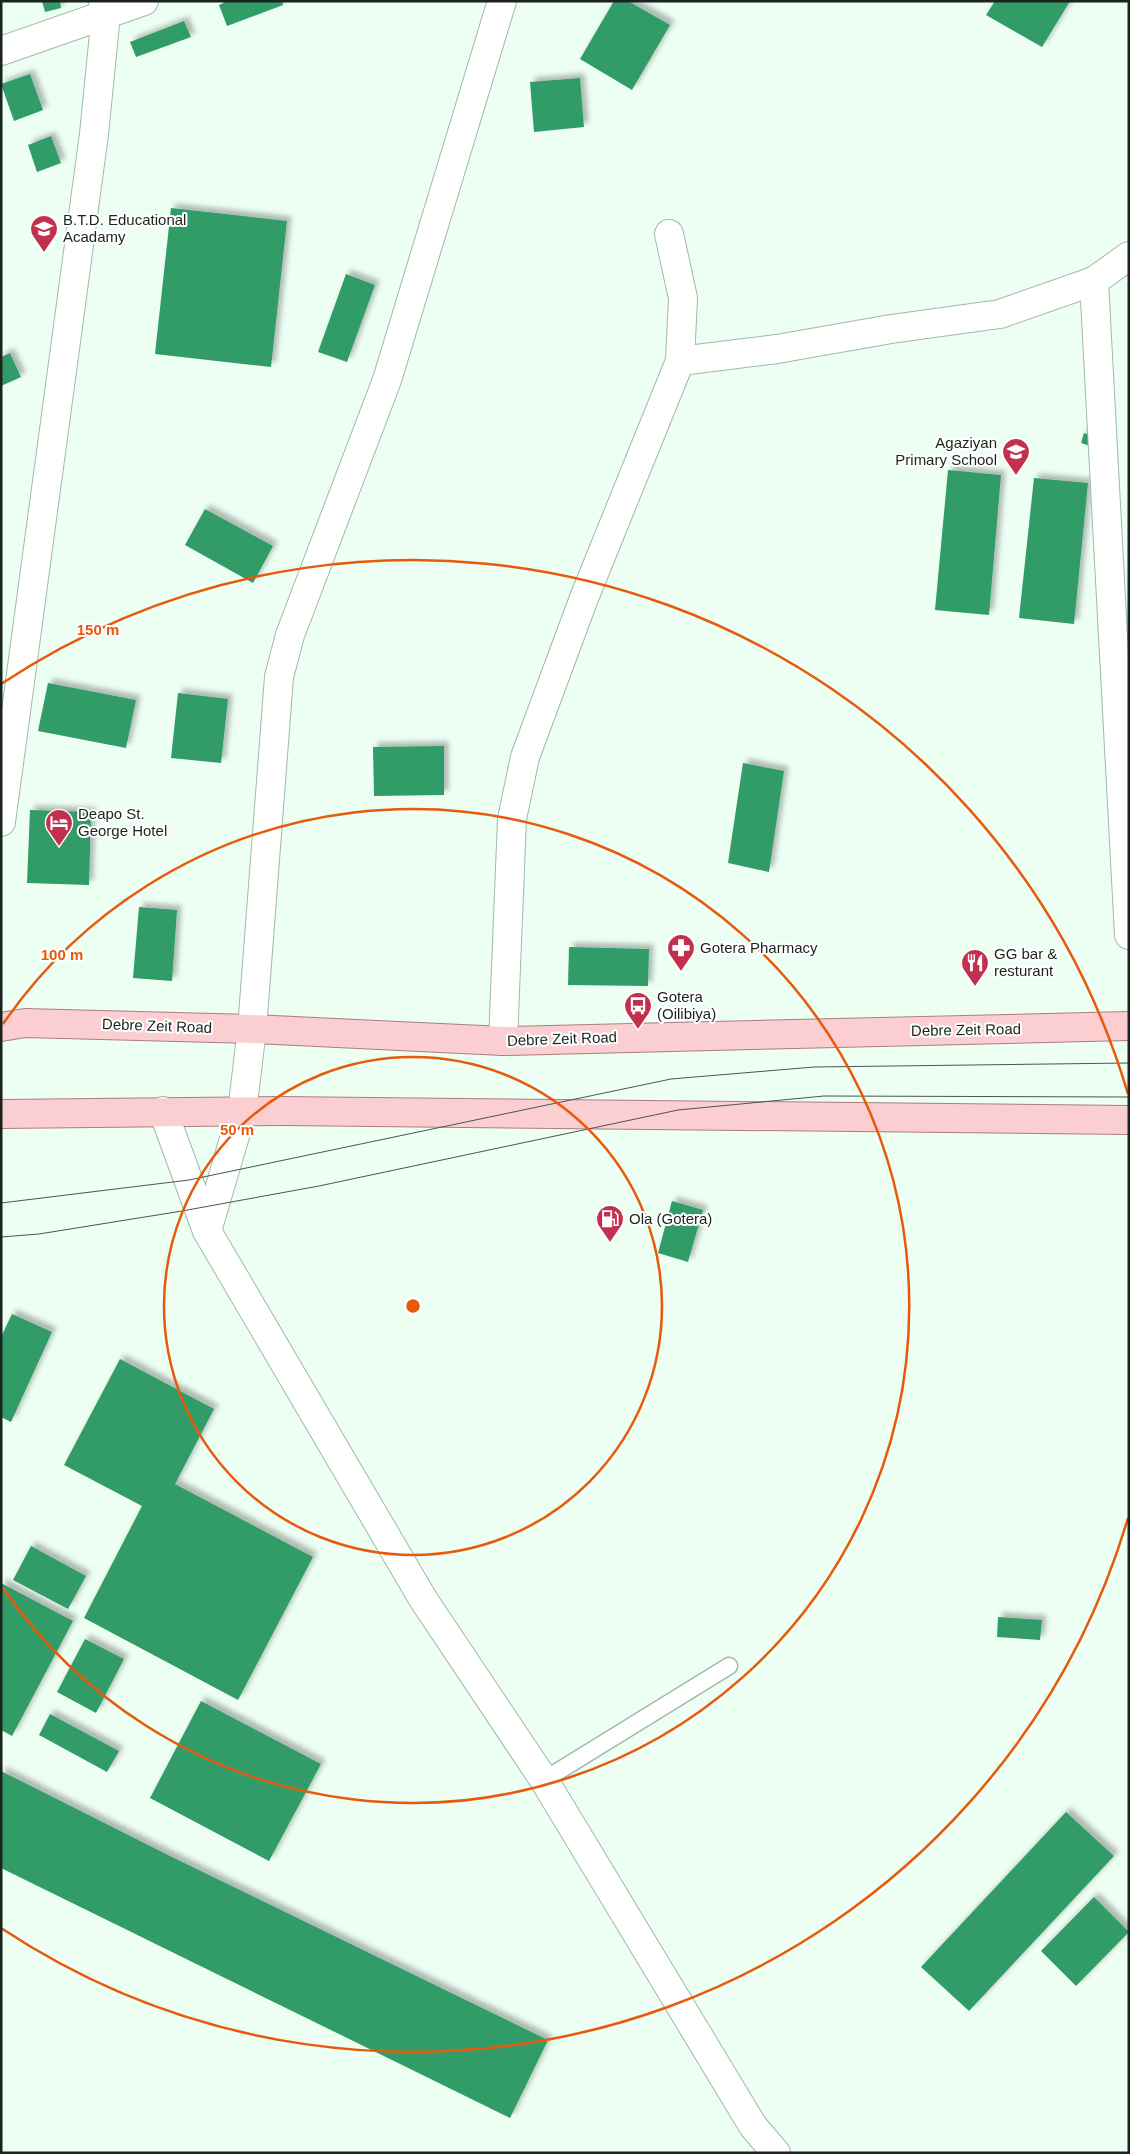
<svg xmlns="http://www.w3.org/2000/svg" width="1130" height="2154" viewBox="0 0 1130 2154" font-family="Helvetica,sans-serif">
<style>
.building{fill:#309c67;filter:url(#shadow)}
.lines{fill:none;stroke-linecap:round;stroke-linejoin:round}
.service-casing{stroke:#9fbaa9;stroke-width:19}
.minor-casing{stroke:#9fbaa9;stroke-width:30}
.primary-casing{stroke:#aa7e80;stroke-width:30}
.service{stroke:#fff;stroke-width:16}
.minor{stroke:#fff;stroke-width:28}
.primary{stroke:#fbcfd2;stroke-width:28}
.tram{stroke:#4a554e;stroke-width:1}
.ring{fill:none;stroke:#e8590c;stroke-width:2.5}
.labels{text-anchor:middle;stroke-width:4;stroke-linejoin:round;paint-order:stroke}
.poi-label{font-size:15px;fill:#1a241e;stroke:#fff;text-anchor:start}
.street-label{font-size:15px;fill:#1a241e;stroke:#fff}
.centre{fill:#e8590c;stroke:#fff;stroke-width:2.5}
.ring-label{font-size:15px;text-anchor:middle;font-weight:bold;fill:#e8590c;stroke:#fff;stroke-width:4;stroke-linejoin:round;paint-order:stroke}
</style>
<defs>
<filter id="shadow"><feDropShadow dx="4.5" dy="-4.5" stdDeviation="2.5" flood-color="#0004"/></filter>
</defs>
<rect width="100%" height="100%" fill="#edfef3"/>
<g class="building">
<path d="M42,1H60L61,8L45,12Z"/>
<path d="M228,1H282L283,5L227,26L219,5Z"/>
<path d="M614,1H628L670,25L632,90L580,59Z"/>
<path d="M995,1H1070L1042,47L986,15Z"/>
<path d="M184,21L191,37L136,57L130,42Z"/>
<path d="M30,74L43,110L14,121L1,84Z"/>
<path d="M580,78L584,127L534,132L530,82Z"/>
<path d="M51,136L61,163L37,172L28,145Z"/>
<path d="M171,208L287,221L271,367L155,354Z"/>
<path d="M346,274L375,285L347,362L318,352Z"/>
<path d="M10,353L21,377L1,386V357Z"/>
<path d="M1084,433L1093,436L1090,446L1081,443Z"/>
<path d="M948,470L1001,475L989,615L935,610Z"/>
<path d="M1034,478L1088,483L1074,624L1019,618Z"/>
<path d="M205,509L273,546L253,583L185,545Z"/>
<path d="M48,683L136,700L126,748L38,731Z"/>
<path d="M178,693L228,699L221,763L171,758Z"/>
<path d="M444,746V795L374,796L373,747Z"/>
<path d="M743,763L784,771L769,872L728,863Z"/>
<path d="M30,810L91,812L89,885L27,883Z"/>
<path d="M139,907L177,910L172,981L133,978Z"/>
<path d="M569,947L649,949L648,986L568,985Z"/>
<path d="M672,1201L703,1210L688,1262L658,1253Z"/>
<path d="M12,1314L52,1332L11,1422L1,1417V1337Z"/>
<path d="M120,1359L214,1409L175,1484L313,1557L238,1700L84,1618L142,1506L64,1465Z"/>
<path d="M31,1546L86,1576L68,1609L13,1580Z"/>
<path d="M1,1583L73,1621L12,1736L1,1730Z"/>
<path d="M998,1617L1042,1620L1040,1640L997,1637Z"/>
<path d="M85,1639L124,1659L96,1713L57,1692Z"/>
<path d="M201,1701L321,1764L269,1861L150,1798Z"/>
<path d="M50,1714L119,1751L107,1772L39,1735Z"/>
<path d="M1,1771L172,1857L548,2040L510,2118L1,1868Z"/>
<path d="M1066,1812L1114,1856L969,2011L921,1967Z"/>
<path d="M1094,1897L1129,1932L1076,1986L1041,1951Z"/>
</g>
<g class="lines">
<defs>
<path id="service" d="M544,1780L729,1666"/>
<g id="minor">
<path d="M1,51L144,1"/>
<path d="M1129,256L1094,281L1129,935"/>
<path d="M680,361L777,349L891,329L1000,314L1094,281"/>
<path d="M1,822L94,134L106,14L103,1"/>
<path d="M503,1041L512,819L525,757L584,598L680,361L683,298L669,234"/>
<path d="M163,1111L207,1231L423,1599L544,1780L753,2126L776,2153"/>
<path d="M207,1231L242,1112L252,1029L279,677L290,635L387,380L502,1"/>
</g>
<g id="primary">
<path d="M1,1027L25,1023L252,1029L503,1041L1129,1026"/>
<path d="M1,1114L281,1111L1129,1120"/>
</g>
</defs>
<use href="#service" class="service-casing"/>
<use href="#minor" class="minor-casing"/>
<use href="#primary" class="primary-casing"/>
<use href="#service" class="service"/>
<use href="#minor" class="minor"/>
<use href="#primary" class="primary"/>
<g class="tram">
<path d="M1,1203L189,1180L671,1079L814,1067L1129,1063"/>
<path d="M1,1237L39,1234L182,1211L319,1186L678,1110L824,1096L1129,1097"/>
</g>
</g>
<g class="ring">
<circle cx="413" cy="1306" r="249"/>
<path d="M3 1024A497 497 0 1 1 3 1588"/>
<path d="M1128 1518A746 746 0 0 1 1 1928M1 684A746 746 0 0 1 1128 1094"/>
</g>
<defs>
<symbol id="school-pin" viewBox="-11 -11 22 30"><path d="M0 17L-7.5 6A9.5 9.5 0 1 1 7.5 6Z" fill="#c1314d" stroke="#fff"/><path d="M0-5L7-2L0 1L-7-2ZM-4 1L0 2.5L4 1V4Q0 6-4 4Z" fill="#fff"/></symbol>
<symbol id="hotel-pin" viewBox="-11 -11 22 30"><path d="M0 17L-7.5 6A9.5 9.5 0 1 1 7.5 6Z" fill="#c1314d" stroke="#fff"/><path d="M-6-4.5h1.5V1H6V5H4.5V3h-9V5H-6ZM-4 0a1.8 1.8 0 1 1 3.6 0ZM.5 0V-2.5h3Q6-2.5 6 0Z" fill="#fff"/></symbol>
<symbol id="pharmacy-pin" viewBox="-11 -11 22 30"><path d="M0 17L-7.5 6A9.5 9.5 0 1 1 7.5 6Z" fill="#c1314d" stroke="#fff"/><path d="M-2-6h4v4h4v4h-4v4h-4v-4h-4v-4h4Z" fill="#fff"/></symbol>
<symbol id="restaurant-pin" viewBox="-11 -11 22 30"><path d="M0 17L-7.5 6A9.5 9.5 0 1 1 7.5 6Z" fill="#c1314d" stroke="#fff"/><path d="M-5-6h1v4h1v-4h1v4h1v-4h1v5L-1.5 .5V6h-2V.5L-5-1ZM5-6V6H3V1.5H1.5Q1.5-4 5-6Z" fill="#fff"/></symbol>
<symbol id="bus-pin" viewBox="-11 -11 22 30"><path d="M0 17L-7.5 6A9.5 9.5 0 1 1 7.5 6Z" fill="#c1314d" stroke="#fff"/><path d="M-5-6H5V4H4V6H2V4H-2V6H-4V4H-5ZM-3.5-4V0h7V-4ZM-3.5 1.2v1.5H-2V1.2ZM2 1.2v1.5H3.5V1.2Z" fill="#fff"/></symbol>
<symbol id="fuel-pin" viewBox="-11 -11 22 30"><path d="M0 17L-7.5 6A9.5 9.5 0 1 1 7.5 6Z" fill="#c1314d" stroke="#fff"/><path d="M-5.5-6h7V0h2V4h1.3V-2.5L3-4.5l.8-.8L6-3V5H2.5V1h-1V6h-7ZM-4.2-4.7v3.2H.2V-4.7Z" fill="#fff"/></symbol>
</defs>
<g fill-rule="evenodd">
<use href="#school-pin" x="28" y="213" width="32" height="43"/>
<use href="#school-pin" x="1000" y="436" width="32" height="43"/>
<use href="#hotel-pin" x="43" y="807" width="32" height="43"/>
<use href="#pharmacy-pin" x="665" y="932" width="32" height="43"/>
<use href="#restaurant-pin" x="959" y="947" width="32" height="43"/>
<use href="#bus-pin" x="622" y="990" width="32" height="43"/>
<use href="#fuel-pin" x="594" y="1203" width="32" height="43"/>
</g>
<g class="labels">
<g class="poi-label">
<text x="63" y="225">B.T.D. Educational<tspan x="63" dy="17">Acadamy</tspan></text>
<text x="997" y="448" text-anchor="end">Agaziyan<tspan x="997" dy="17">Primary School</tspan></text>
<text x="78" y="819">Deapo St.<tspan x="78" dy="17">George Hotel</tspan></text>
<text x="700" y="953">Gotera Pharmacy</text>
<text x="994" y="959">GG bar &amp;<tspan x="994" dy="17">resturant</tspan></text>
<text x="657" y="1002">Gotera<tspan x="657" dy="17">(Oilibiya)</tspan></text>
<text x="629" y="1224">Ola (Gotera)</text>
</g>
<g class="street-label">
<text transform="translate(157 1026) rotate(2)" y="5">Debre Zeit Road</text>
<text transform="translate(966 1030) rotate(-1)" y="5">Debre Zeit Road</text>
<text transform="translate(562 1039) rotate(-2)" y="5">Debre Zeit Road</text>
</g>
</g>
<circle cx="413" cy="1306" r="8" class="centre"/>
<g class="ring-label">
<text x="98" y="635">150 m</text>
<text x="62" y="960">100 m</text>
<text x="237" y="1135">50 m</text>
</g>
<rect width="1130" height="2154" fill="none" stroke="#1a241e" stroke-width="5"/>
</svg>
